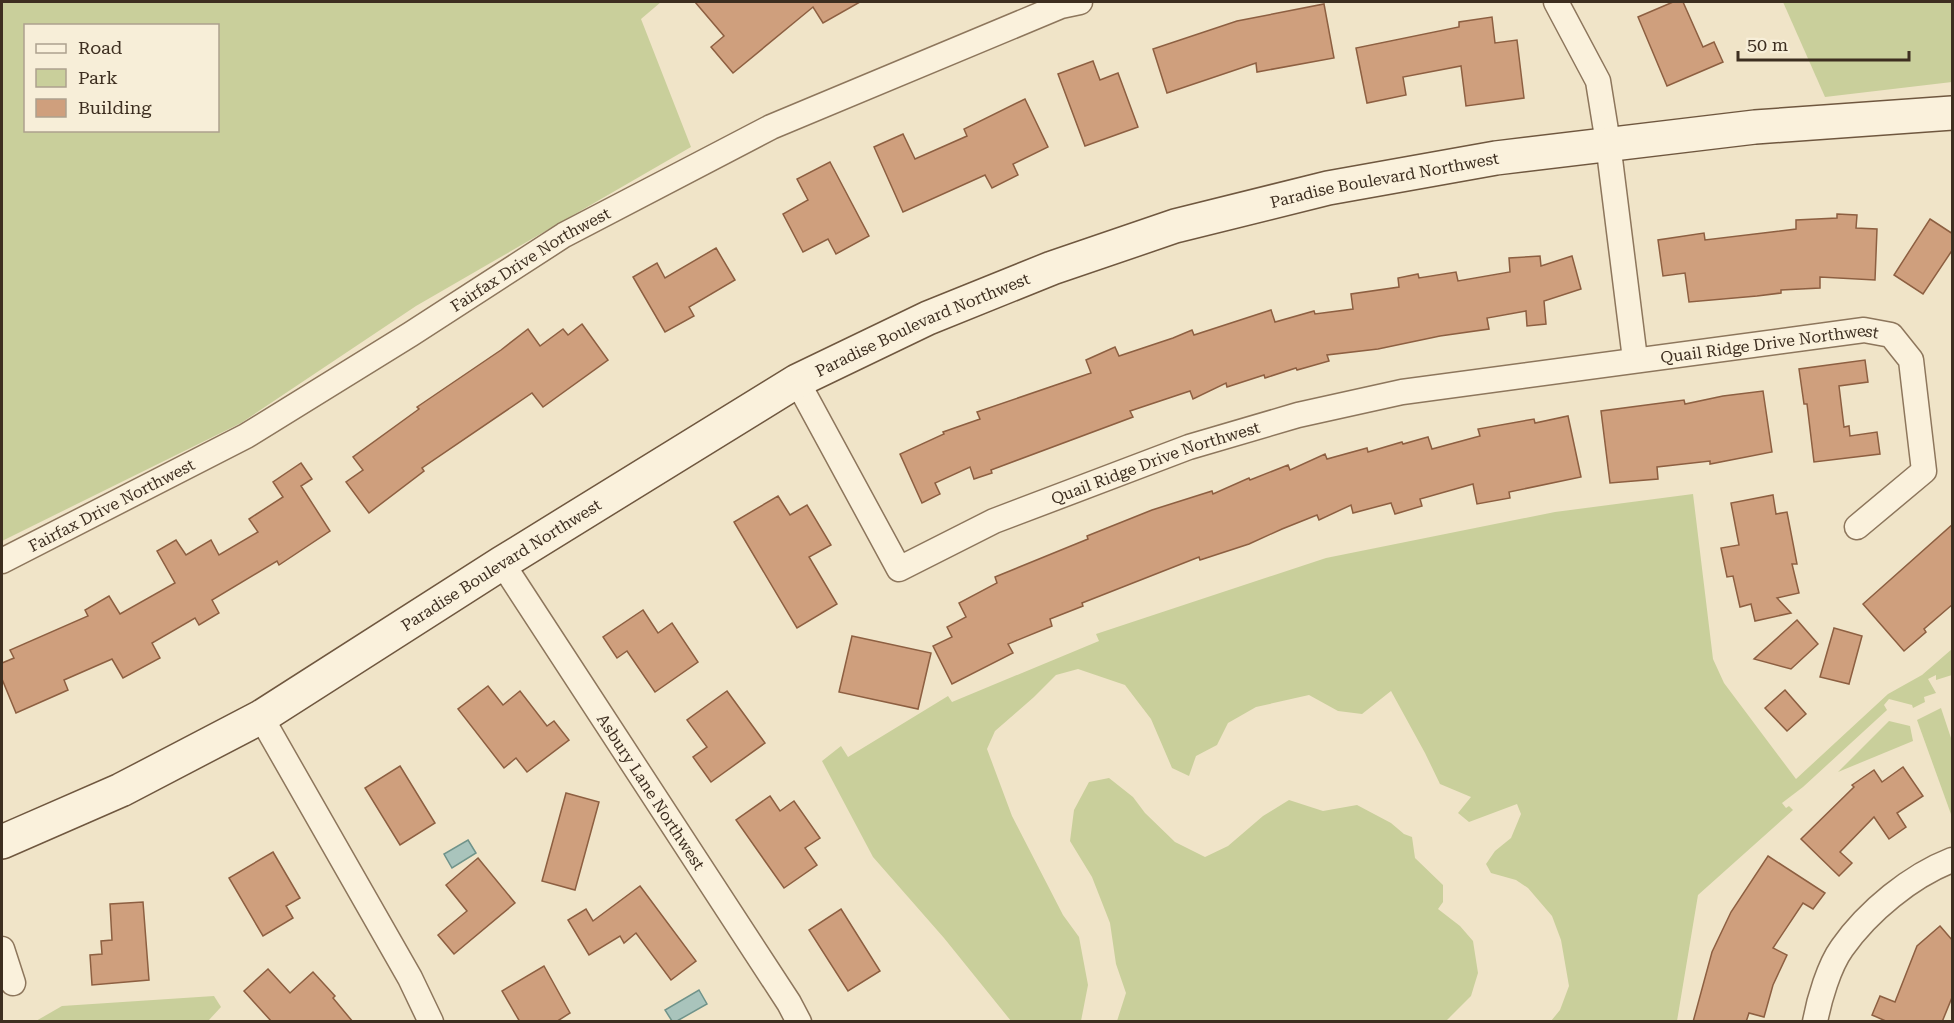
<svg xmlns="http://www.w3.org/2000/svg" width="1954" height="1023" viewBox="0 0 1954 1023" font-family="'Roboto Serif',serif">
<style>
.green{fill:#c9cf9b;fill-rule:evenodd}
.water{fill:#a9c4bc;stroke:#6f938a;stroke-width:1.5}
.building{fill:#cf9f7d;stroke:#8d5f41;stroke-width:1.5}
.lines{fill:none;stroke-linecap:round;stroke-linejoin:round}
.street-casing{stroke:#8d765c;stroke-width:27}
.secondary-casing{stroke:#6f573f;stroke-width:36}
.street{stroke:#faf1dc;stroke-width:24}
.secondary{stroke:#faf1dc;stroke-width:33}
.labels{text-anchor:middle;stroke-width:4.5;stroke-linejoin:round;paint-order:stroke}
.street-label{font-size:16px;fill:#3d2e20;stroke:#f7eed8}
</style>
<rect width="100%" height="100%" fill="#f0e4c8"/>
<g class="green">
<path d="M2,2H661L641,19L691,147L416,306L241,423L2,541ZM26,26H218V130H26Z"/>
<path d="M1783,2H1952V82L1825,97Z"/>
<path d="M1693,494L1713,659L1724,683L1796,779L1888,694L1922,675L1952,649V675L1936,680V675L1928,679L1936,693L1924,697L1925,702L1913,708L1912,705L1889,699L1884,705L1887,710L1803,787L1782,803L1786,808L1789,806L1793,810L1698,895L1677,1021H1551L1560,1010L1569,986L1561,940L1552,916L1528,888L1516,880L1491,873L1486,864L1495,851L1511,838L1521,814L1517,804L1469,822L1458,813L1471,797L1440,784L1425,753L1391,691L1362,714L1338,711L1309,695L1256,707L1228,723L1217,745L1196,756L1189,776L1172,768L1151,719L1125,685L1078,669L1056,675L1034,697L995,731L987,749L1012,816L1063,915L1079,937L1088,985L1081,1021H1011L944,938L873,857L822,761L841,746L848,757L948,696L952,702L1099,641L1096,634L1326,558L1555,512Z"/>
<path d="M1941,708L1952,741V817L1917,720Z"/>
<path d="M1889,721L1910,726L1913,741L1838,772Z"/>
<path d="M1109,778L1133,797L1145,813L1175,842L1205,857L1228,846L1263,816L1289,800L1323,811L1357,805L1391,823L1404,834L1412,837L1415,858L1443,885V902L1438,909L1460,926L1473,941L1478,973L1471,996L1446,1021H1117L1126,993L1116,964L1110,923L1092,877L1070,841L1074,810L1089,782Z"/>
<path d="M214,996L221,1007L208,1021H36L62,1006Z"/>
</g>
<g class="water">
<path d="M468,840L476,853L452,868L444,854Z"/>
<path d="M699,990L707,1004L677,1021H672L665,1010Z"/>
</g>
<g class="building">
<path d="M695,2H860L823,23L813,7L733,73L711,47L724,36Z"/>
<path d="M1673,2H1683L1703,47L1714,42L1723,62L1667,86L1638,17Z"/>
<path d="M1324,4L1334,58L1257,72L1256,63L1167,93L1153,49L1237,21Z"/>
<path d="M1492,17L1495,43L1517,40L1524,98L1466,106L1461,66L1403,77L1406,95L1367,103L1356,48L1459,27V22Z"/>
<path d="M1093,61L1100,80L1118,73L1138,127L1085,146L1058,74Z"/>
<path d="M1025,99L1048,147L1013,164L1018,175L992,188L985,175L903,212L874,147L903,134L915,159L967,136L964,129Z"/>
<path d="M830,162L869,236L836,254L828,239L803,252L783,214L808,200L797,179Z"/>
<path d="M1837,214L1857,215L1856,228L1877,229L1875,280L1820,277V288L1781,290V293L1757,296L1689,302L1685,273L1663,276L1658,240L1704,233L1705,240L1796,229V220L1837,218Z"/>
<path d="M1930,219L1953,234V249L1923,294L1894,275Z"/>
<path d="M716,248L735,280L689,307L694,316L665,332L633,277L657,263L665,278Z"/>
<path d="M1540,256L1541,266L1572,256L1581,289L1544,301L1546,324L1527,326L1526,311L1487,318L1489,329L1440,336L1378,349L1327,355L1329,361L1297,370L1296,368L1265,378L1264,375L1227,387L1226,383L1193,399L1190,391L1130,411L1133,417L991,470L992,473L974,479L970,467L935,483L940,494L922,503L900,454L944,434L943,432L980,419L977,412L1091,373L1086,360L1115,347L1119,356L1173,338L1192,330L1194,335L1271,310L1275,322L1314,311L1315,314L1353,309L1351,294L1399,287L1398,278L1418,274L1419,278L1456,272L1458,281L1510,272L1509,258Z"/>
<path d="M582,324L608,360L543,407L532,393L422,468L424,471L369,513L346,482L363,470L353,457L419,409L417,407L501,350L528,329L540,346L563,329L568,335Z"/>
<path d="M1865,360L1868,382L1839,386L1844,427L1849,426L1850,436L1877,432L1880,454L1814,462L1807,404H1804L1799,369Z"/>
<path d="M1763,391L1772,452L1710,464V461L1657,467L1658,479L1610,483L1601,411L1684,400L1685,404L1723,396Z"/>
<path d="M1568,416L1581,477L1509,492L1510,498L1477,504L1473,484L1420,499L1422,506L1395,514L1391,503L1353,513L1351,505L1319,520L1317,515L1282,529L1249,544L1200,560L1199,557L1082,603L1083,606L1050,619L1052,626L1008,644L1013,653L952,684L933,646L952,637L947,627L966,617L959,603L997,583L995,577L1088,539L1087,536L1152,510L1212,491L1213,494L1249,478L1250,480L1288,465L1290,470L1325,454L1327,459L1367,448L1368,452L1402,442L1403,444L1428,437L1432,449L1480,436L1478,429L1534,419L1535,423Z"/>
<path d="M301,463L312,479L301,486L330,531L279,565L277,561L212,600L219,613L199,625L195,618L152,643L160,658L123,678L112,659L64,680L68,690L16,713L2,679V663L14,658L10,650L88,616L85,610L109,596L120,614L175,583L157,551L176,540L186,555L211,540L219,555L258,532L249,519L283,497L273,482Z"/>
<path d="M1773,495L1776,514L1787,512L1797,564H1792L1799,593L1777,598L1791,613L1755,621L1751,604L1740,607L1733,576L1727,577L1721,548L1739,545L1731,503Z"/>
<path d="M778,496L790,515L807,505L831,545L809,557L837,604L797,628L734,522Z"/>
<path d="M1953,524V604L1924,629L1926,632L1904,651L1863,604Z"/>
<path d="M643,610L658,633L672,623L698,662L655,692L627,651L617,658L603,637Z"/>
<path d="M1797,620L1818,644L1791,669L1754,659Z"/>
<path d="M1834,628L1862,636L1849,684L1820,677Z"/>
<path d="M852,636L931,653L918,709L839,692Z"/>
<path d="M488,686L503,705L520,691L547,726L554,721L569,740L527,772L516,758L504,768L458,709Z"/>
<path d="M1785,690L1806,714L1787,731L1765,708Z"/>
<path d="M727,691L765,743L711,782L693,757L707,747L687,720Z"/>
<path d="M400,766L435,823L400,845L365,788Z"/>
<path d="M1903,767L1923,796L1897,813L1906,827L1889,839L1874,817L1840,852L1852,863L1839,876L1801,839L1854,787L1852,785L1874,770L1882,782Z"/>
<path d="M566,793L599,802L575,890L542,881Z"/>
<path d="M770,796L780,811L794,801L820,838L805,848L817,865L784,888L736,820Z"/>
<path d="M273,852L300,898L286,906L293,918L263,936L229,878Z"/>
<path d="M1768,856L1825,893L1813,909L1803,903L1773,948L1787,955L1773,985L1764,1017L1749,1013L1746,1022H1693L1712,952L1731,912Z"/>
<path d="M478,858L515,903L454,954L438,935L467,911L446,885Z"/>
<path d="M640,886L696,961L671,980L636,933L624,943L620,936L589,955L568,920L586,909L593,921Z"/>
<path d="M143,902L149,980L92,985L90,955L102,954L101,941L112,940L110,904Z"/>
<path d="M841,909L880,971L848,991L809,930Z"/>
<path d="M1940,926L1953,941V995L1942,1022H1888L1872,1015L1880,996L1895,1002L1917,946Z"/>
<path d="M544,966L570,1013L556,1022H520L502,991Z"/>
<path d="M268,969L290,993L313,972L335,996L333,998L353,1022H272L244,991Z"/>
</g>
<g class="lines">
<defs>
<g id="street">
<path d="M1556,2L1598,81L1608,143L1635,359"/>
<path id="s1" d="M797,381L899,569L994,521L1189,447L1298,415L1402,392L1864,330L1891,335L1911,360L1924,471L1857,527"/>
<path id="s2" d="M2,561L246,436L411,334L564,235L771,127L1061,6L1080,2"/>
<path id="s3" d="M502,563L789,1003L799,1022"/>
<path d="M261,717L410,978L431,1022"/>
<path d="M2,949L13,983"/>
<path d="M1815,1022C1819,1000 1829,966 1842,948C1868,911 1911,876 1952,860"/>
</g>
<g id="secondary">
<path id="s4" d="M2,842L121,790L261,717L502,563L797,381L928,318L1052,268L1175,226L1328,188L1496,158L1755,127L1952,113"/>
</g>
</defs>
<use href="#street" class="street-casing"/>
<use href="#secondary" class="secondary-casing"/>
<use href="#street" class="street"/>
<use href="#secondary" class="secondary"/>
</g>
<g class="labels">
<g class="street-label">
<text dy="6" stroke="none"><textPath href="#s4" startOffset="1544">Paradise Boulevard Northwest</textPath></text>
<text dy="6" stroke="none"><textPath href="#s2" startOffset="609">Fairfax Drive Northwest</textPath></text>
<text dy="6" stroke="none"><textPath href="#s4" startOffset="1058">Paradise Boulevard Northwest</textPath></text>
<text dy="6" stroke="none"><textPath href="#s1" startOffset="1120">Quail Ridge Drive Northwest</textPath></text>
<text dy="6" stroke="none"><textPath href="#s1" startOffset="492">Quail Ridge Drive Northwest</textPath></text>
<text dy="6" stroke="none"><textPath href="#s2" startOffset="123">Fairfax Drive Northwest</textPath></text>
<text dy="6" stroke="none"><textPath href="#s4" startOffset="572">Paradise Boulevard Northwest</textPath></text>
<text dy="6" stroke="none"><textPath href="#s3" startOffset="273">Asbury Lane Northwest</textPath></text>
</g>
</g>
<rect width="1954" height="1023" fill="none" stroke="#3d2e20" stroke-width="6"/>
<rect x="24" y="24" width="195" height="108" fill="#f7eed8" stroke="#ada18e" stroke-width="1.5"/>
<rect x="36" y="44" width="30" height="9" fill="#faf1dc" stroke="#ada18e" stroke-width="1.5"/>
<text x="78" y="54" font-size="18" fill="#3d2e20">Road</text>
<rect x="36" y="69" width="30" height="18" fill="#c9cf9b" stroke="#ada18e" stroke-width="1.5"/>
<text x="78" y="84" font-size="18" fill="#3d2e20">Park</text>
<rect x="36" y="99" width="30" height="18" fill="#cf9f7d" stroke="#ada18e" stroke-width="1.5"/>
<text x="78" y="114" font-size="18" fill="#3d2e20">Building</text>
<path d="M1738 51v9h171v-9" fill="none" stroke="#3d2e20" stroke-width="3"/>
<text x="1747" y="51" font-size="18" fill="#3d2e20" stroke="#f7eed8" stroke-width="4.5" paint-order="stroke">50 m</text>
</svg>
